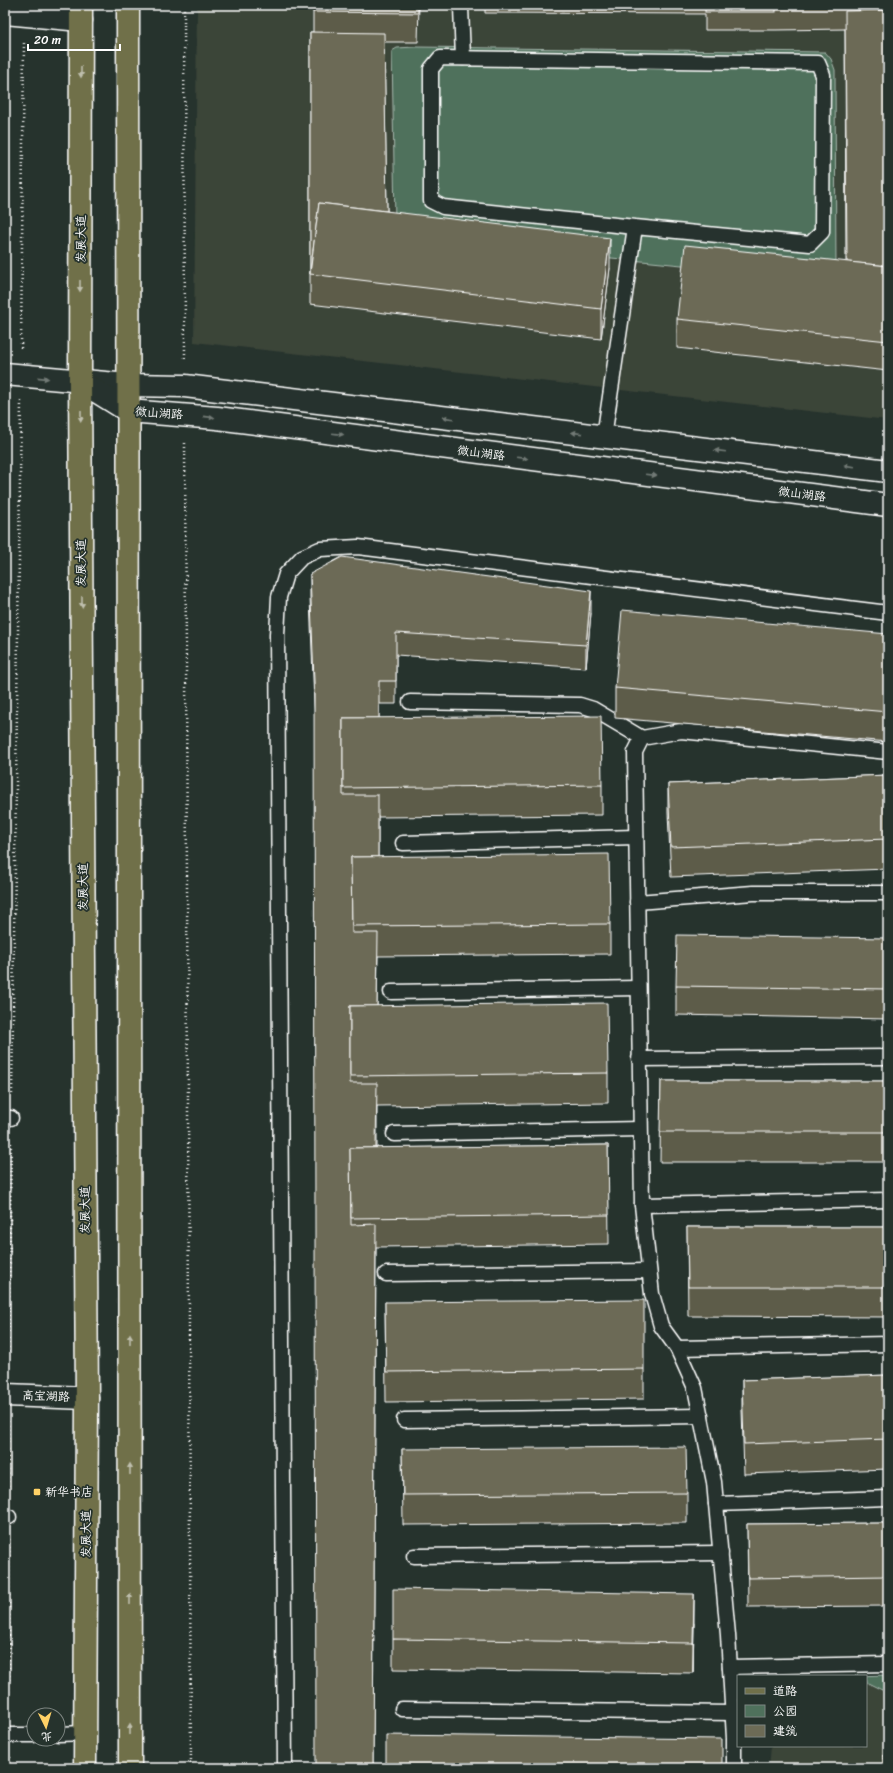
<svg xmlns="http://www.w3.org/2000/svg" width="893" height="1773" viewBox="0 0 893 1773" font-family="Sriracha,'LXGW WenKai TC',sans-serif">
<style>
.built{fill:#3b4439}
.green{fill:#4f715c;stroke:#a7b8ae}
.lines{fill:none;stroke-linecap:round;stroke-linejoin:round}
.lane-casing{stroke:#fff;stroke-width:17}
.street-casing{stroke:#fff;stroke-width:25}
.secondary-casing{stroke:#fff;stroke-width:25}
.primary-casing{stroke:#fff;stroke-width:25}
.path{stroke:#fff;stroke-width:2.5;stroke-dasharray:1 3;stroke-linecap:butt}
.lane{stroke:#26332d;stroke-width:14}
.street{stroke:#26332d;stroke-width:22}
.secondary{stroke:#26332d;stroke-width:22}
.primary{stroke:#70704a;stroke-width:22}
.wall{fill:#5d5c4a;stroke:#fff}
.shaded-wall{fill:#4c4b3c;stroke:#fff}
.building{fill:#6c6b56;stroke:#fff}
.oneway{fill:#bfbfae}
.oneway2{fill:#727a76}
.poi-dot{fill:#ffd166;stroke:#26332d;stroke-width:1.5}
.labels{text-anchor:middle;stroke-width:3.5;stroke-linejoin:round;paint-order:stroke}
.street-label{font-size:12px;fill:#fff;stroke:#26332d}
.poi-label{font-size:12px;fill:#fff;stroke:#26332d;text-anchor:start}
</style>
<rect width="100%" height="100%" fill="#26332d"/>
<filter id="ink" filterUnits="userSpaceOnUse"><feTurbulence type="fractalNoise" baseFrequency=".025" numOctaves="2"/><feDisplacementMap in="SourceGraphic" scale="8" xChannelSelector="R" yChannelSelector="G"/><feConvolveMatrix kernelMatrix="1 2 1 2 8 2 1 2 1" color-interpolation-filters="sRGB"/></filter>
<g filter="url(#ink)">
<g class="built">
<path d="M197,5H888V420L194,342Z"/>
<path d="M5,1436L11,1437L9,1768H5Z"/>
<path d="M866,1682L884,1691L888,1690V1768H769L771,1746H866Z"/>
</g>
<g class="green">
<path d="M415,47L825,52L831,59L835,70L836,273L822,279L421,239L395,222L392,51L397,48Z"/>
<path d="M888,1675V1690L884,1691L866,1682V1676H855Z"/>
</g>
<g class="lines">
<defs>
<g id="lane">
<path d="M461,7L463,58"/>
<path d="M604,437L635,227L810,244L822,232L823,75L818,63L440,58L431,69V201L443,207L635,227"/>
<path d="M410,702L580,705L593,709L642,738"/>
<path d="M403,843L636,837"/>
<path d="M637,902L753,893H888"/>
<path d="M391,992L638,988"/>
<path d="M639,1059L888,1057"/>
<path d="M5,1118H11"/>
<path d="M394,1134L640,1129"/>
<path d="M642,1205L888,1200"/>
<path d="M386,1274L649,1271"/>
<path d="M677,1348L888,1344"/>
<path d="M404,1420L701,1416"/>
<path d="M716,1504L888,1498"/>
<path d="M5,1517H9"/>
<path d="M414,1556L721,1553"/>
<path d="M730,1667L888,1664"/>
<path d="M402,1709L733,1713"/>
<path d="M58,1734L86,1733"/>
<path d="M5,1735H34"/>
<path d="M285,1768L277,635L279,597L286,574L302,557L320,549L358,547L888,613"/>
<path d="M734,1768V1738L728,1635L714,1482L695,1388L677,1348L661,1326L652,1294L642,1205L635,752L642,738L681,731L888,752"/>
</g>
<g id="street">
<path d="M5,13L81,20"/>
<path d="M5,1395L87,1398"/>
</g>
<g id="secondary">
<path d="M5,374L128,385L185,386L888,471"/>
<path d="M83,383L128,411L217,418L888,505"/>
</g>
<g id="primary">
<path d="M81,5L80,382L87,1398L85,1768"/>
<path d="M128,5L130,1768"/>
</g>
</defs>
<use href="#lane" class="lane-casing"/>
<use href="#street" class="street-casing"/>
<use href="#secondary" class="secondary-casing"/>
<use href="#primary" class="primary-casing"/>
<g class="path">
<path d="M184,5L185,360"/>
<path d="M21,348L24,41"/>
<path d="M185,443L191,1768"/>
<path d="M12,1094L21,401"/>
<path d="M8,1368L11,1141"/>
<path d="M8,1421V1494"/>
<path d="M9,1539V1712"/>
<path d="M10,1757V1768"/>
</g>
<use href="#lane" class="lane"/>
<use href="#street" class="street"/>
<use href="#secondary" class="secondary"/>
<use href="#primary" class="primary"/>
</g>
<g class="wall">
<path d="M313,5H460H419L418,42H384L387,211L610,268L601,339L310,304V32H313Z"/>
<path d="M485,5H888V371L677,348V319L846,262L845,29L776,30H705V14L485,13Z"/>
<path d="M310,574L591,613L586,668L396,655V704H379V718L602,785V815L378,817V857L610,924V954L378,956L377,1006L608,1073V1103L377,1106V1148L608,1145L609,1244L376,1247L373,1768L314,705L310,597Z"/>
<path d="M888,634V742L615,718V688Z"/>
<path d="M888,775V869L671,877L668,813V784Z"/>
<path d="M888,938V1019L676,1015V986Z"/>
<path d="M661,1081H888V1162H660Z"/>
<path d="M687,1227H888V1317L688,1316Z"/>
<path d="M385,1302L644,1369V1399L386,1402Z"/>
<path d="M888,1375V1469L744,1474L742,1410V1380Z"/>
<path d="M402,1449L687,1493V1523L403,1525Z"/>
<path d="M888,1523V1606L748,1607L747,1524Z"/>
<path d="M694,1623L693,1673L393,1669V1639Z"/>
</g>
<g class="shaded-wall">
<path d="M610,238V268L601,339V309Z"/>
<path d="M591,591V613L586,668V645Z"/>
<path d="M694,1594V1623L693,1673V1643Z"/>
</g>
<g class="building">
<path d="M313,5H418V13L313,12Z"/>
<rect x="705" y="5" width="71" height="7"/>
<path d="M886,5H888V266L847,262L845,11L886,10Z"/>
<path d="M310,32L384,33L387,211L319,203L310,274Z"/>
<path d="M319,203L610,238L601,309L310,274Z"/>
<path d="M685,245L888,266V341L677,319Z"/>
<path d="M342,557L591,591L586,645L396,633V681H379V718H343V795H378V857H351L352,933H378L377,1006H350V1083H377L376,1148H350L351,1225L376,1224L373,1768H316L314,682L310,574Z"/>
<path d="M622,610L888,634V712L615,688Z"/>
<path d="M601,716L602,785L343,788V718Z"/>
<path d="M888,775V839L671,847L668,784Z"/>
<path d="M609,854L610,924L352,926L351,857Z"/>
<path d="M677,935L888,938V989L676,986Z"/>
<path d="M607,1003L608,1073L350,1076V1006Z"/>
<path d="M661,1081H888V1132H660Z"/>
<path d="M608,1145L609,1215L351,1218L350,1148Z"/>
<path d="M687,1227H888V1287H688Z"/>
<path d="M644,1300V1369L386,1372L385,1302Z"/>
<path d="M888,1375V1439L744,1444L742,1380Z"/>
<path d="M686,1447L687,1493L403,1495L402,1449Z"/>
<path d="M888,1523V1576L748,1578L747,1524Z"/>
<path d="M393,1589L694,1594L693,1643L393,1639Z"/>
<path d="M386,1735L722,1739V1768H386Z"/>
<path d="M888,1754V1768H882L883,1756Z"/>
<path d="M821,1767H831L832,1768H819Z"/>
</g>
<defs><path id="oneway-solid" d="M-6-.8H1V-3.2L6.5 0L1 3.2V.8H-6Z"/></defs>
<g class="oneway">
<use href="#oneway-solid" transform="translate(81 72) rotate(90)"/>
<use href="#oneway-solid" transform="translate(80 286) rotate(90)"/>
<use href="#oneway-solid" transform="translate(81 416) rotate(90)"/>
<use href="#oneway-solid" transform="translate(82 602) rotate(90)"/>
<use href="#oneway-solid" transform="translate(130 1339) rotate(-90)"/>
<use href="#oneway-solid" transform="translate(130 1469) rotate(-90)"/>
<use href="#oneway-solid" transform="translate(130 1599) rotate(-90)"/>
<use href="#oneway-solid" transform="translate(130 1729) rotate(-90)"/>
</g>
<g class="oneway2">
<use href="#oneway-solid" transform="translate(43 378) rotate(6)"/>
<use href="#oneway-solid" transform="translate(209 417) rotate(6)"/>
<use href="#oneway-solid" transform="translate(448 418) rotate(-173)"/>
<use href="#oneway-solid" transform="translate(577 433) rotate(-173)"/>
<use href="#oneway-solid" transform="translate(338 434) rotate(7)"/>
<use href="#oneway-solid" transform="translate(720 451) rotate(-173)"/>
<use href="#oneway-solid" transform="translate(522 458) rotate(7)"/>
<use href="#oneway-solid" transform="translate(849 466) rotate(-173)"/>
<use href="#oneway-solid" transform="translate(651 475) rotate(7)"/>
</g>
</g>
<rect class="poi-dot" x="33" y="1488" width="8" height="8" rx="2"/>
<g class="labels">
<g class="street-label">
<text transform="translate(81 239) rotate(-90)" y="4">发展大道</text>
<text transform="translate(159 413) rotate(4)" y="4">微山湖路</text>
<text transform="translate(481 453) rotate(7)" y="4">微山湖路</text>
<text transform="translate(802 494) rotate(7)" y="4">微山湖路</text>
<text transform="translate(81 563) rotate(-90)" y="4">发展大道</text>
<text transform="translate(83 887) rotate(-90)" y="4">发展大道</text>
<text transform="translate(85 1210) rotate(-90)" y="4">发展大道</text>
<text transform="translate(46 1396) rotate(2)" y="4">高宝湖路</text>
<text transform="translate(86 1534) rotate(-90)" y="4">发展大道</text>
</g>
<g class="poi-label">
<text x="45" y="1496">新华书店</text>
</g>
</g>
<rect width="893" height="1773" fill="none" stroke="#26332d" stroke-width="20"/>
<rect x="10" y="10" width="873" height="1753" fill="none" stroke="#fff" stroke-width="1.5" filter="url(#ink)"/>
<rect x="737" y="1675" width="130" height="72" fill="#26332d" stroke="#7d8581"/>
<rect x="745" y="1688" width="20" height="6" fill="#70704a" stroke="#7d8581"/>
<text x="773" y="1695" font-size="12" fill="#ffffff">道路</text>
<rect x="745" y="1705" width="20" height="12" fill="#4f715c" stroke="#7d8581"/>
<text x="773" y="1715" font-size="12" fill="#ffffff">公园</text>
<rect x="745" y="1725" width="20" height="12" fill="#6c6b56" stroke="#7d8581"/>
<text x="773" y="1735" font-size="12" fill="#ffffff">建筑</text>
<g transform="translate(46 1727) rotate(175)"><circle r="19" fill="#26332d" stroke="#7d8581"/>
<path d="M0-3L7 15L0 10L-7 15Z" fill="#ffd166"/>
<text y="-6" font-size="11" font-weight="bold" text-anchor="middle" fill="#ffffff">北</text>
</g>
<path d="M28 44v6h92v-6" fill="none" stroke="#ffffff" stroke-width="2"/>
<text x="34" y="44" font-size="12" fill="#ffffff" stroke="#26332d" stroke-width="3" paint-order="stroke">20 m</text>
</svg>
